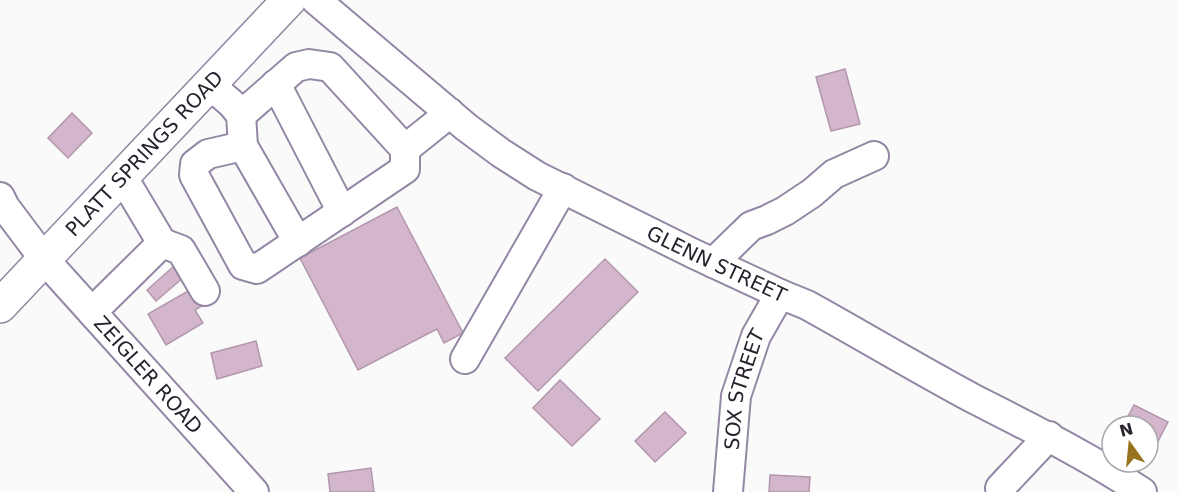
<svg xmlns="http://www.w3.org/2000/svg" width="1178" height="492" viewBox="0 0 1178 492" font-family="'DejaVu Sans',sans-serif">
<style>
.building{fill:#d3b5cc;stroke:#b397ad;stroke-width:1.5}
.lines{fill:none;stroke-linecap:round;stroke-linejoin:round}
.minor-casing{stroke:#9487a4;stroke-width:32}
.major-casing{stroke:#9487a4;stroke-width:36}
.minor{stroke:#fff;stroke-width:28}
.major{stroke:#fff;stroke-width:33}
.labels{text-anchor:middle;stroke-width:4.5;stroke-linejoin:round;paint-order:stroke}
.street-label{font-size:20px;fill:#28222e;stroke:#fff}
</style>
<rect width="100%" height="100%" fill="#fafafa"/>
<g class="building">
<path d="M845,69L860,124L831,131L816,77Z"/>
<path d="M72,113L92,133L68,158L48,138Z"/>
<path d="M397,207L463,333L444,343L437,329L358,370L300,258Z"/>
<path d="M605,259L638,292L538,391L505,358Z"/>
<path d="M174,266L184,277L156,301L147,290Z"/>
<path d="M195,287L205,304L195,310L203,323L166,345L148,314Z"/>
<path d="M256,341L262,366L217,379L211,353Z"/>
<path d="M560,380L600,419L572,446L533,408Z"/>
<path d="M1134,405L1168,422L1154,449L1148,446V426H1123Z"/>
<path d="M665,412L686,433L655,462L635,441Z"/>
<path d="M371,468L374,492H330L328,474Z"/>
<path d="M770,475L810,477L809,492H769Z"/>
</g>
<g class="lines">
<defs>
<g id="minor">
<path id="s1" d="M316,0L466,127L501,153L537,176L692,253L780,294L807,305C863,336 918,369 974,399C1031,428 1088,456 1142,492"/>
<path d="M209,84L232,104L241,115L243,146L298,242"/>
<path d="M276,84L342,212"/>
<path d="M241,115L296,67L309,64L330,67L405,149V169L257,269L243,265L194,175L195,164L208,154L243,146"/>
<path d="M405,149L450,113"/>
<path d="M122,176L162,243L181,250L205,291"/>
<path id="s2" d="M0,197L5,207L44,259L254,492"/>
<path d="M713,263L751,226L767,220L785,211L812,193L834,174L874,156"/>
<path d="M92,312L162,243"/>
<path d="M465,359L563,188"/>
<path id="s3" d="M728,492L736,396L756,336L780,294"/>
<path d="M1002,492L1000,488L1049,436"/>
</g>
<g id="major">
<path id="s4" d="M0,306L289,0"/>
</g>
</defs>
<use href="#minor" class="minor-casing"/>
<use href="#major" class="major-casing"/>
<use href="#minor" class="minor"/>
<use href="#major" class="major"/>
</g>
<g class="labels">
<g class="street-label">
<text dy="7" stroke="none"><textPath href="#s4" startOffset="210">PLATT SPRINGS ROAD</textPath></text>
<text dy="7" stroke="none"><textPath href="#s1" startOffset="483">GLENN STREET</textPath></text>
<text dy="7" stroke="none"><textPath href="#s2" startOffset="232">ZEIGLER ROAD</textPath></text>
<text dy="7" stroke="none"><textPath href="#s3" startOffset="104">SOX STREET</textPath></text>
</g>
</g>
<g transform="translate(1130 444) rotate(345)"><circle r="28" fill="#ffffff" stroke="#a9a7ab" stroke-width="1.5"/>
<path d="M0-4.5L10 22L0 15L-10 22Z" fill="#96731c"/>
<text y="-9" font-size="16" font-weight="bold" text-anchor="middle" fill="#28222e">N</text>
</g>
</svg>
